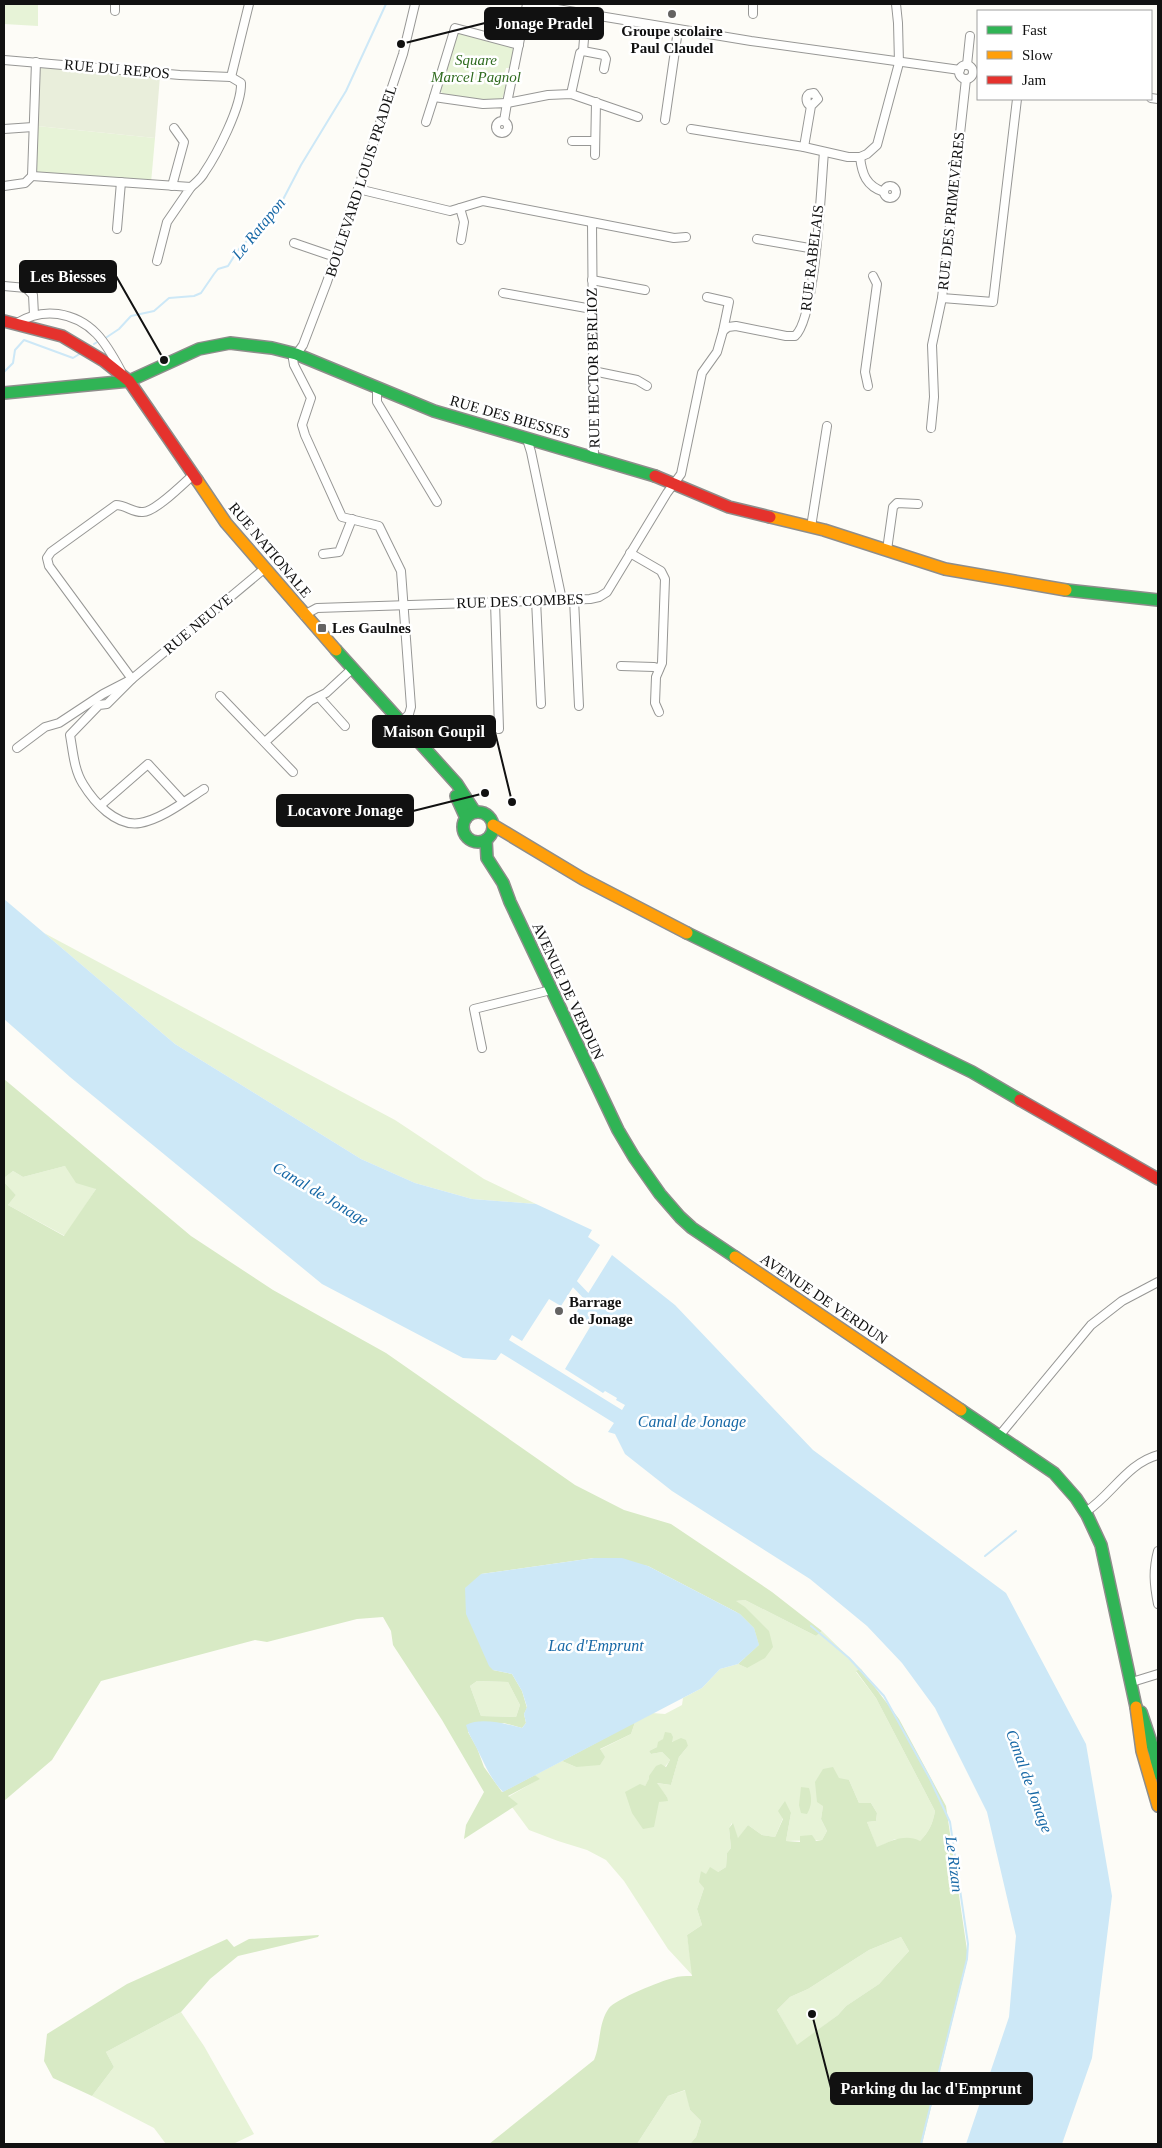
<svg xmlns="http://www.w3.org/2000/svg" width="1162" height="2148" viewBox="0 0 1162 2148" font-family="'Times New Roman',serif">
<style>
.green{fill:#e7f3d7;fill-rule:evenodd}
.forest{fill:#d8eac5;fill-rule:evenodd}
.cemetery{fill:#e9eedb}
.water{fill:#cde8f7}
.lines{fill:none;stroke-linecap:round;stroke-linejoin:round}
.stream{stroke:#cde8f7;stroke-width:2}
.canal{stroke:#cde8f7;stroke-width:7}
.street-casing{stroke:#979795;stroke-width:10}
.fast-casing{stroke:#8e8d8b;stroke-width:14}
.slow-casing{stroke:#8e8d8b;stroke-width:14}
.jam-casing{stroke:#8e8d8b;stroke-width:14}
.street{stroke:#fffffe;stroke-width:8}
.fast{stroke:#30b455;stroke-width:11}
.slow{stroke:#ff9f0a;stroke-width:11}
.jam{stroke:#e5322d;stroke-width:11}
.poi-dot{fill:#646362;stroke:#fff;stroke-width:2}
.labels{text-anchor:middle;stroke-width:5;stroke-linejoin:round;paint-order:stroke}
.poi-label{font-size:15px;font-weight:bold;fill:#111;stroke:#fff;text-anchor:start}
.park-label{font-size:15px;font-style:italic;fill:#2f6b1f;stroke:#fff}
.street-label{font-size:15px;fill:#111;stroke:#fff}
.water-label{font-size:16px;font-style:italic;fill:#1768a6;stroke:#fff}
.leader{fill:none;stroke:#111;stroke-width:2}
.callout-dot{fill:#111;stroke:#fff;stroke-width:2}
.callout{fill:#111;stroke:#111;stroke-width:2}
.callout-label{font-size:16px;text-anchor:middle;font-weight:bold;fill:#fff}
</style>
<rect width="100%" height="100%" fill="#fdfcf7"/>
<g class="green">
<path d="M4,4H38V26L4,24Z"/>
<path d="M464,33L512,47L514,52L510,68H506L503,81L507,83L503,97L500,100L483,101L443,95L439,88L455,34Z"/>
<path d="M37,126L155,138L151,183L36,174Z"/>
<path d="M44,933L395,1120L484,1179L536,1204L472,1199L415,1183L361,1159L175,1044Z"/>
<path d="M65,1166L96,1189L65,1236L8,1205L16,1195L4,1182V1178L13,1171L23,1177Z"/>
<path d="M745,1600L816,1636L822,1631L861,1669L856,1672L876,1698L935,1811C933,1823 929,1832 920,1841L895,1839L877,1848L867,1822L876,1821L877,1813L871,1803H859L849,1780L823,1806L821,1819L827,1831L822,1840L786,1841L791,1813L783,1818L775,1837L762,1835L748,1825L738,1839L732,1823L729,1828L731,1848L727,1853L726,1867L718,1872L706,1875L701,1871L704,1888L697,1909L702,1925L687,1935L693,1976L668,1949L624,1881L606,1860L587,1850L558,1841L529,1830L512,1807L517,1804L508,1797L539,1779L535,1775L562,1761L576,1767L599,1750L631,1734L635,1722L652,1713L665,1714L682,1705L683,1698L702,1688L720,1669L738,1664L747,1668L735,1601ZM663,1739L688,1746L679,1757L671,1785L656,1783L667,1797L659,1802L645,1786C652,1775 664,1771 670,1760L662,1752L651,1754L649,1751L657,1747Z"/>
<path d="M477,1681L508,1682L520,1705L516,1717L481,1716L470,1686Z"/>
<path d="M901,1937L909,1951L879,1984L846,2006L838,2015L797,2046L777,2010L790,1997L808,1989L869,1950Z"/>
<path d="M181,2012L204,2046L254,2134L233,2144H166L154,2128L92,2096L114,2067L106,2052Z"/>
<path d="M686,2090L690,2110L701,2121L696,2137L690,2144H637L668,2096Z"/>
</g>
<g class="forest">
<path d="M4,1079L191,1236L273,1290L386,1353L575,1485L624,1510L671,1524L772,1592L822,1631L816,1636L745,1600L736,1601L745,1607L769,1631L773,1647L765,1658L747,1668L738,1664L759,1645L754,1628L740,1614L648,1566L594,1558L481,1574L493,1670L512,1674L522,1691L527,1708L524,1714L526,1723L522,1728L504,1723L468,1732L477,1748L484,1767L502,1792L535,1775L540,1779L508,1796L518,1804L464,1839L466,1825L484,1792L442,1720L393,1645L391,1631L383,1617L357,1619L267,1642L255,1640L101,1681L52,1760L4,1801V1182L16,1195L8,1205L64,1236L96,1189L76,1183L65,1166L23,1177L13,1171L4,1178ZM477,1681L508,1682L520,1705L516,1717L481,1716L470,1686Z"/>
<path d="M861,1669L899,1719L946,1806L968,1957L922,2144H690L696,2137L701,2121L690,2110L685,2090L668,2096L637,2144H489L594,2060C601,2044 598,2023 609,2008C616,1999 661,1981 673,1978C679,1976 686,1976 692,1976L687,1935L702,1925L697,1909L704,1888L699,1882L701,1871L706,1874L710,1867L718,1872L726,1867L727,1853L731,1848L729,1828L733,1823L738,1838L748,1825L762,1835L775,1837L783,1819L778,1811L785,1801L791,1813L786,1841L800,1842V1836L812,1835L816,1841L822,1840L827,1831L821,1819L823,1806L817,1802L815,1782L823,1769L833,1767L839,1778L849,1780L859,1803H871L877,1813L876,1821L867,1822L877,1847C890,1841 906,1833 920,1841C929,1832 933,1823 935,1811L876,1698L856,1671ZM901,1937L909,1951L879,1984L846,2006L838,2015L797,2045L777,2010L790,1997L808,1989L869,1950Z"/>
<path d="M635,1722L631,1734L600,1749L605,1757L600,1765L576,1767L562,1761Z"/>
<path d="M665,1732L671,1733L673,1737L672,1742L681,1738L686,1740L688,1746L679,1757L671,1785L657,1783L667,1797L668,1801L659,1802L654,1827L643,1829L632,1813L625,1792L640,1784L645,1786L649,1779V1776L656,1766L661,1764L666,1767L670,1760L662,1752L651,1754L649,1751L657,1747L658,1742L663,1739Z"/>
<path d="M801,1787L809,1788C812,1798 812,1805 807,1814L801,1813L799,1805Z"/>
<path d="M319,1935L318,1937L238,1956L210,1979L181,2012L106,2052L114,2067L92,2096L53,2078L44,2061L47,2034L127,1984L227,1939L234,1947L249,1939Z"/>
</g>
<path class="cemetery" d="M43,65L160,76L155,138L37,126L38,70Z"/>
<g class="water">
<path d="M4,899L175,1044L361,1159L415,1183L472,1199L536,1204L592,1230L588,1237L600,1245L561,1306L549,1299L522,1341L512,1335L509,1340L622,1410L625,1405L616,1400L617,1398L605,1391L603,1393L565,1369L590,1327L574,1316L612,1255L675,1305L813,1450L1006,1593L1086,1744L1112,1896L1092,2058L1062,2144H966L1009,2017L1016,1936L987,1812L935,1708L902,1663L867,1626L810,1579L672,1491L625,1454L615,1434L608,1432L614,1423L501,1353L496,1360H494L463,1358L322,1284L70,1077L4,1019Z"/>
<path d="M594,1558H622L648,1566L740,1614L754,1628L759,1645L738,1664L720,1669L702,1688L503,1792C489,1777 485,1764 476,1747C472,1739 468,1733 466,1725C481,1717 506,1724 522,1728L526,1723L524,1714L527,1707L522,1691L512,1674L493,1670L489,1666L466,1614L465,1588L481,1574Z"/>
</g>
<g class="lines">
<g class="stream">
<path d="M104,339L119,329L131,316L154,311L169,298L194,296L201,293L214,274L218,269L228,266L238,250L277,211L301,165L346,91L386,4"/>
<path d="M94,344L99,341"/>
<path d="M4,372L13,363L15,350L24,340L73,358L81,353"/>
<path d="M985,1556L1016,1531"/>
<path d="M811,1626L849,1658L884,1696L930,1779L950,1822L968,1944L967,1959L921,2144"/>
</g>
<path class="canal" d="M570,1279L592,1302"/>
<defs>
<g id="street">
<path d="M115,11V4"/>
<path d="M753,14V4"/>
<path d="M583,51L585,27"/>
<path d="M4,60L180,75L231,77"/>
<path d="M967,65L970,36"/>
<circle cx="966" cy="72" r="7"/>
<path d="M231,77L249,4"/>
<path d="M966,79L942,298L993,302L1017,99"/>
<path d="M571,94L580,53L583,51L604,55L606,59L604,69"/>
<path d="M1151,98L1158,99"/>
<path d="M638,117L571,94L548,95L507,103L527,4L751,41L960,70"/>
<path d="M665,120L678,30"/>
<circle cx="502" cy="127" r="6"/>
<path d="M504,121L507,103L483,104L434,97L455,28L519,45"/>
<path d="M426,122L434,97"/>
<path d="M4,129L33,127"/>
<path d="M691,129L804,147L848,157H860L867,154L877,145L899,63L898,23L896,4"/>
<path d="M572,141H595"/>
<path d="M804,147L811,106L818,99L814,93L809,94C805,97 806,104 811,106"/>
<path d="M595,155L596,102"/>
<path d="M860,157C862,174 866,186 884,192"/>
<path d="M32,176L191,187L167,222L157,261"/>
<path d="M32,176L36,62"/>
<circle cx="890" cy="192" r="6"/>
<path d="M4,186L25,183L32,176"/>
<path d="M172,186L184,142L174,128"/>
<path d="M191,187C195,183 201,179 204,173C217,154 242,106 241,83L231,77"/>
<path d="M358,189L450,211L483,201L674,238L686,237"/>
<path d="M460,208L464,222L461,240"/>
<path d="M592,223L594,456"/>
<path d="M117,229L121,182"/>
<path d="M757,239L815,249"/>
<path d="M294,243L335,257"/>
<path d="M592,280L645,290"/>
<path d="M4,286L26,288L33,295L34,315"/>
<path d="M503,293L592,309"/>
<path d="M707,297L729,302L723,331"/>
<path d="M17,323C30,315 42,312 58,314C92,319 106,343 121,371"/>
<path d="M593,371L637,380L647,386"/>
<path d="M868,386L865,372L877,284L873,276"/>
<path d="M377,387V402L437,502"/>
<path d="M931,428L934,397L932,345L942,298"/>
<path d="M527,439L531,452L562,600"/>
<path d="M193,475C183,484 155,512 143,512C133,513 126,505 116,505L51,552L47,558L49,566L132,679L107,704L99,705L70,735C73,751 74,770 83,784C94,802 116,827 140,823C162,819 185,801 204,789"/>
<path d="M811,527L827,426"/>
<path d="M887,550L893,507L897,503L918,504"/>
<path d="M630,553L661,571L665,579L662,663L656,677L655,703L659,712"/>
<path d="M323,554L339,552L352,519"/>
<path d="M574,599L579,706"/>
<path d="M536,600L541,704"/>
<path d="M495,602L499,729"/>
<path d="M304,615L317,608L590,599L599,597L607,592L667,493L681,474L702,373L717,352L723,331L728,327L736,326L786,336H795C816,318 821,185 824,152"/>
<path d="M621,666L654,667L659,669"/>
<path d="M220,696L293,772"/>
<path d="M319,697L345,726"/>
<path d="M402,722L409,714L411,707L401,571L379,526L342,517L305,435L302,425L311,398L294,365L293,359L303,345L327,282L403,54L415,4"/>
<path d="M265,742L310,701L326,693L353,668"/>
<path d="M17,748L45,727L59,723L103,694L132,679L264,569"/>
<path d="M101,805L148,764L183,802"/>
<path d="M482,1048L474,1009L551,990"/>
<path d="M999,1436L1091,1325L1122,1301L1158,1282"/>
<path d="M1087,1511C1112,1494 1128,1463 1158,1455"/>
<path d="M1158,1551C1153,1570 1154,1584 1158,1604"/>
<path d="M1132,1682L1158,1674"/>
</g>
<g id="fast">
<path d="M4,393L129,381L199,349L230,343L272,348L296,354L434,411L655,476"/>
<path d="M1066,590L1158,600"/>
<path d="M336,650L457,784L475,812"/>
<path d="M456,796L466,818"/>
<circle cx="478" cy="827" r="15"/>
<path d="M486,840L487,858L503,883L510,902L618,1130L634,1157L660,1194L680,1217L692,1228L735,1257"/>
<path d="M687,933L972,1072L1020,1100"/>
<path d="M961,1410L1054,1473L1076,1498L1087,1515L1101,1545L1136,1707"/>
<path d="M1141,1712L1155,1754L1158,1774"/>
</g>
<g id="slow">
<path d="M197,480L226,523L336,650"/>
<path d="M770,517L824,530L945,569L1066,590"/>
<path d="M493,825L583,879L687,933"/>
<path d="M735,1257L961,1410"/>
<path d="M1136,1707L1142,1751L1158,1806"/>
</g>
<g id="jam">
<path d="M4,321L62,336L104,361L129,381L197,480"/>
<path d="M655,476L729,507L770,517"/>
<path d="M1020,1100L1158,1179"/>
</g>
</defs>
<use href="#street" class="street-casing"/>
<use href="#fast" class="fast-casing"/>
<use href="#slow" class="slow-casing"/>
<use href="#jam" class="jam-casing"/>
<use href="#street" class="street"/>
<use href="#fast" class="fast"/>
<use href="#slow" class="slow"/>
<use href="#jam" class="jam"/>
</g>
<g class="poi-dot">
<circle cx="672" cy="14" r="5"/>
<rect x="317" y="623" width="10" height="10" rx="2.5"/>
<circle cx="559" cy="1311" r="5"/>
</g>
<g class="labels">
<g class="poi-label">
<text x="672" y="36" text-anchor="middle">Groupe scolaire<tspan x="672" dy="17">Paul Claudel</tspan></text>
<text x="332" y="633">Les Gaulnes</text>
<text x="569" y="1307">Barrage<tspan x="569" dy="17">de Jonage</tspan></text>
</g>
<g class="park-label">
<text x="476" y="65">Square<tspan x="476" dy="17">Marcel Pagnol</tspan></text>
</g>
<g class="street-label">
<text transform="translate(117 69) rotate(5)" y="5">RUE DU REPOS</text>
<text transform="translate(361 181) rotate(-72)" y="5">BOULEVARD LOUIS PRADEL</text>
<text transform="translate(951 211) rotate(-84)" y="5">RUE DES PRIMEVÈRES</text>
<text transform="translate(812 258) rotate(-83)" y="5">RUE RABELAIS</text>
<text transform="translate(593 368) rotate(-91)" y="5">RUE HECTOR BERLIOZ</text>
<text transform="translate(510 417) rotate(16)" y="5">RUE DES BIESSES</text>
<text transform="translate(270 550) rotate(50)" y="5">RUE NATIONALE</text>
<text transform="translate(520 601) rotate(-2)" y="5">RUE DES COMBES</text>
<text transform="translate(198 624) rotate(-40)" y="5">RUE NEUVE</text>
<text transform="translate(568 991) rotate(65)" y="5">AVENUE DE VERDUN</text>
<text transform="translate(824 1299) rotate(34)" y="5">AVENUE DE VERDUN</text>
</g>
<g class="water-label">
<text transform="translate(258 228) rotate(-51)" y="6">Le Ratapon</text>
<text transform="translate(321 1193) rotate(31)" y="6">Canal de Jonage</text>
<text x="692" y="1427">Canal de Jonage</text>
<text x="596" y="1651">Lac d'Emprunt</text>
<text transform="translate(1030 1781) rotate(70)" y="6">Canal de Jonage</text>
<text transform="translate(955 1864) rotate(83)" y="6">Le Rizan</text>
</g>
</g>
<path class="leader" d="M401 44L485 23M164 360L116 276M512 802L495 732M485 793L413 811M812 2014L831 2088"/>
<g class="callout-dot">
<circle cx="401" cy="44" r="5"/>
<circle cx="164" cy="360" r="5"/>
<circle cx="512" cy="802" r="5"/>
<circle cx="485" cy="793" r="5"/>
<circle cx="812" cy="2014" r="5"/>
</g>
<g class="callout">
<rect x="485" y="8" width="118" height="31" rx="5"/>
<rect x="20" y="261" width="96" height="31" rx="5"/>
<rect x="373" y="716" width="122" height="31" rx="5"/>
<rect x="277" y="795" width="136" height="31" rx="5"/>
<rect x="831" y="2073" width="201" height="31" rx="5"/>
</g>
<g class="callout-label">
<text x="544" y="29">Jonage Pradel</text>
<text x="68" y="282">Les Biesses</text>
<text x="434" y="737">Maison Goupil</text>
<text x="345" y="816">Locavore Jonage</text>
<text x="931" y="2094">Parking du lac d'Emprunt</text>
</g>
<rect width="1162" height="2148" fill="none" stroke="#111111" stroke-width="10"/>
<rect x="977" y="10" width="175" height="90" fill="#ffffff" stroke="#a0a0a0"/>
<rect x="987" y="26" width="25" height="8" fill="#30b455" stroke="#a0a0a0"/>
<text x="1022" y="35" font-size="15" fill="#111111">Fast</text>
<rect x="987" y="51" width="25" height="8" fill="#ff9f0a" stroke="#a0a0a0"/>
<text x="1022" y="60" font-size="15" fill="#111111">Slow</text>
<rect x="987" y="76" width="25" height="8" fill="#e5322d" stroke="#a0a0a0"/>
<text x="1022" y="85" font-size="15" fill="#111111">Jam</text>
</svg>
